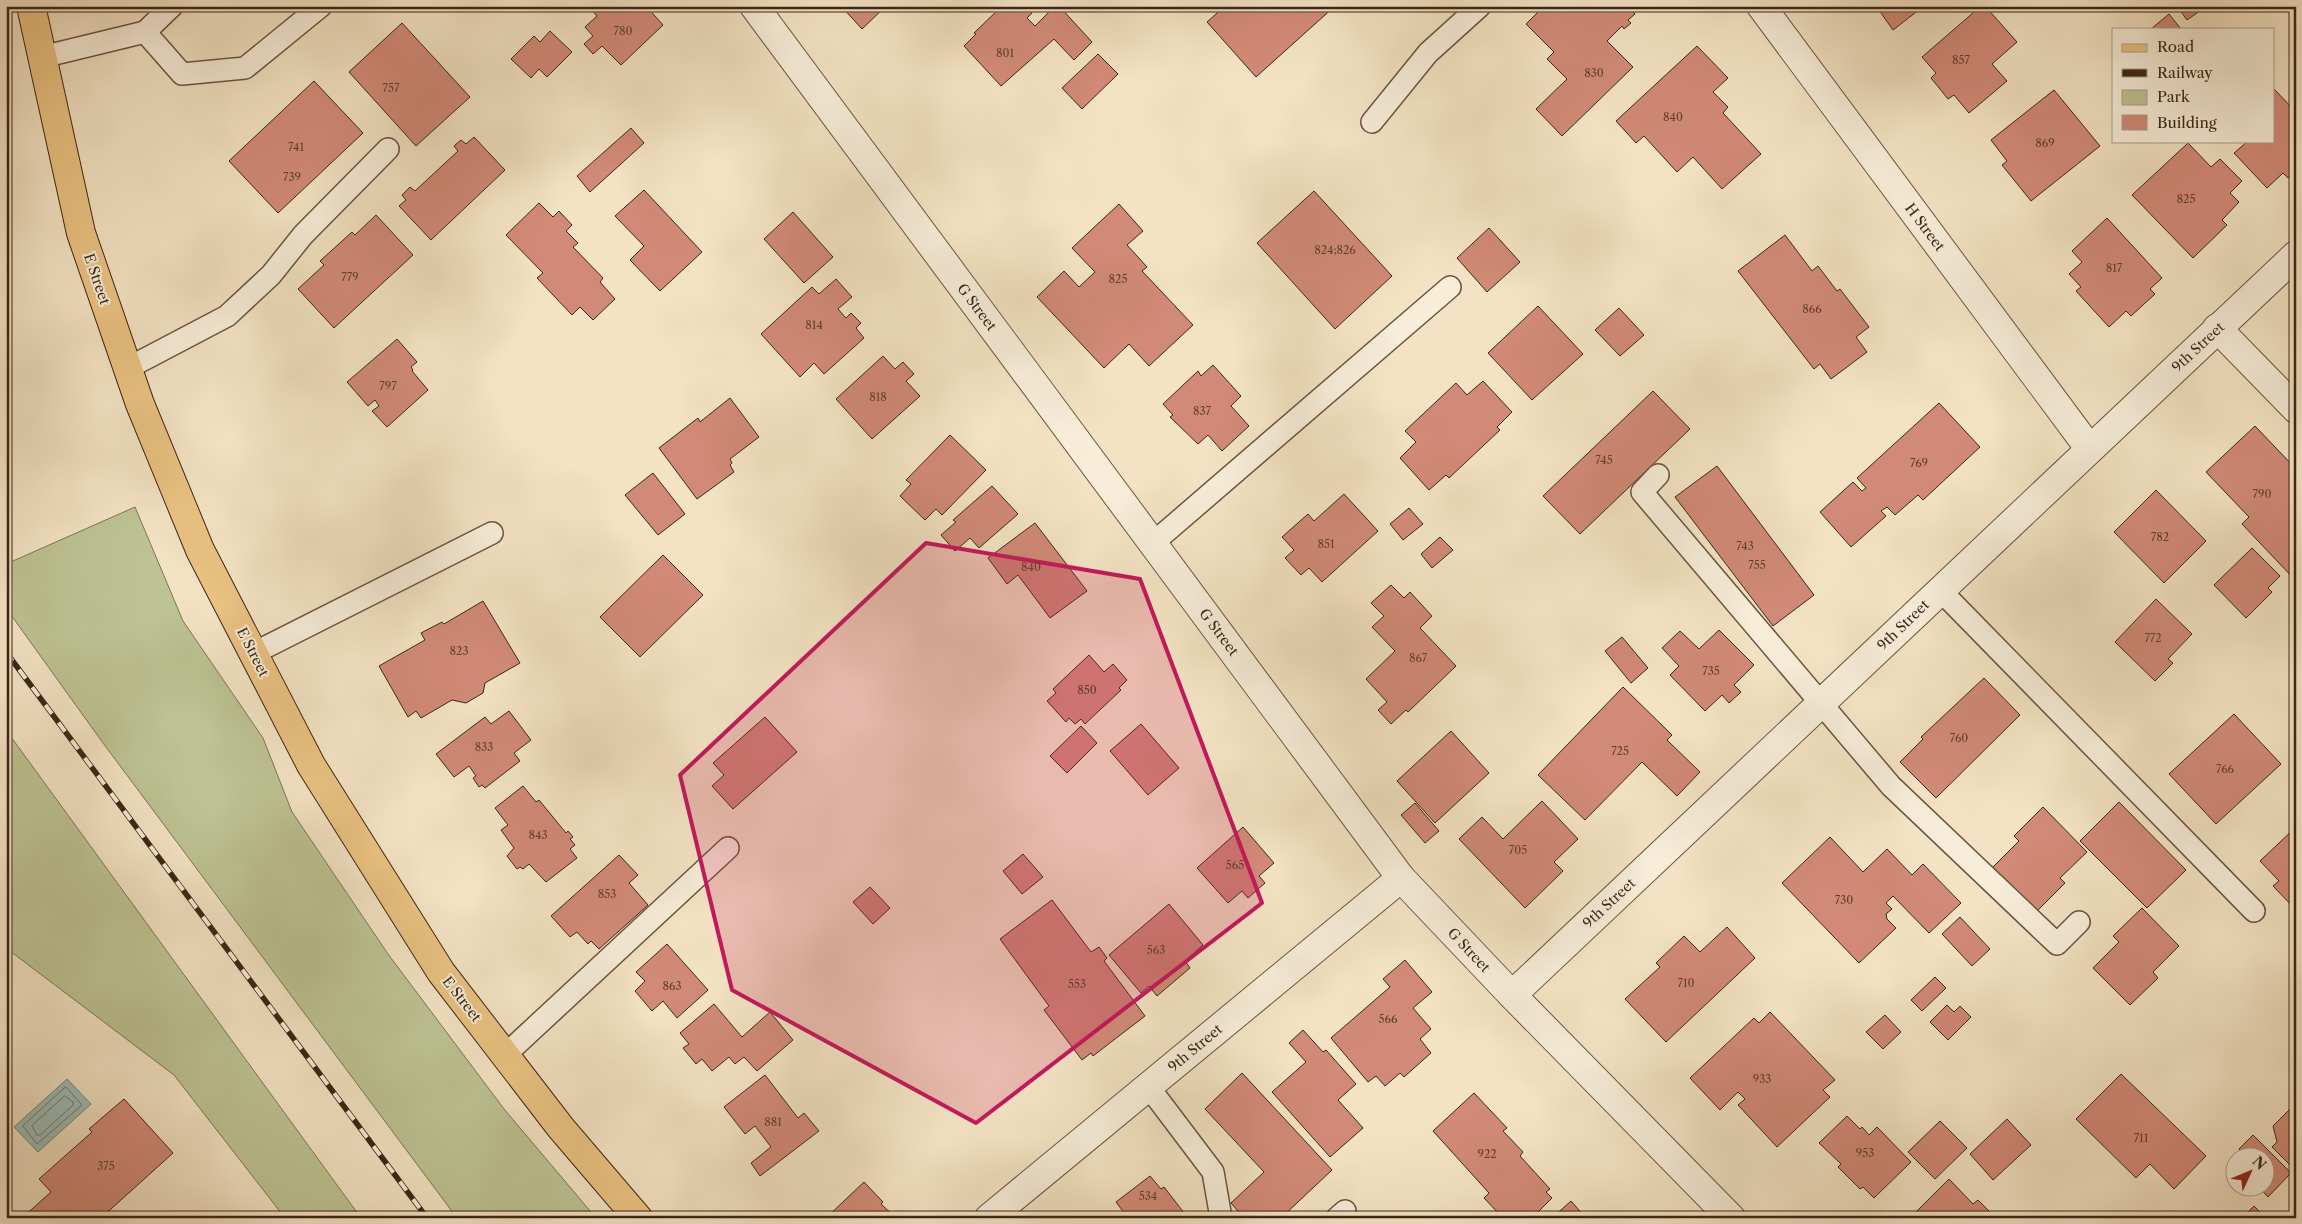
<svg xmlns="http://www.w3.org/2000/svg" width="2302" height="1224" viewBox="0 0 2302 1224" font-family="'Libre Caslon Text',serif">
<style>
.green{fill:#bdc393;stroke:#7c7454}
.water{fill:#9cbdb9;stroke:#768178}
.lines{fill:none;stroke-linecap:round;stroke-linejoin:round}
.shore{stroke:#6c7268;stroke-width:1}
.building{fill:#d18a77;stroke:#3c2616}
.lane-casing{stroke:#6a5542;stroke-width:24}
.street-casing{stroke:#6a5542;stroke-width:30}
.primary-casing{stroke:#3c2616;stroke-width:30}
.lane{stroke:#f7edd9;stroke-width:21}
.street{stroke:#f7edd9;stroke-width:28}
.primary{stroke:#eac282;stroke-width:28}
.rail-casing{stroke:#3c2616;stroke-width:5.5}
.rail{stroke:#f7edd9;stroke-width:4;stroke-dasharray:11;stroke-linecap:butt}
.marked{fill:#c2185b;fill-opacity:0.2;stroke:#c2185b;stroke-width:4;stroke-linejoin:round}
.labels{text-anchor:middle;stroke-width:4;stroke-linejoin:round;paint-order:stroke}
.number-label{font-size:11px;fill:#613f2e}
.street-label{font-size:14px;fill:#3c2616;stroke:#f7edd9}
</style>
<rect width="100%" height="100%" fill="#f3e3c4"/>
<filter id="stains"><feTurbulence type="fractalNoise" baseFrequency=".004" numOctaves="4"/><feColorMatrix values="0 0 0 0 .2 0 0 0 0 .09 0 0 0 0 .02 0 0 0 .5 -.17"/></filter>
<radialGradient id="worn" r=".72"><stop offset=".6" stop-color="#630" stop-opacity="0"/><stop offset="1" stop-color="#630" stop-opacity=".3"/></radialGradient>
<g class="green">
<path d="M135,507L183,621L263,738L292,812L388,954L504,1109L596,1218H457L103,743L6,608V551L13,561Z"/>
<path d="M6,730L361,1218H285L174,1075L6,948Z"/>
</g>
<path class="water" d="M67,1079L91,1104L38,1152L14,1127Z"/>
<g class="lines">
<g class="shore">
<path d="M66,1087L82,1105L37,1144L23,1126Z"/>
<path d="M65,1096L73,1102V1105L40,1135H37L32,1126Z"/>
</g>
</g>
<g class="building">
<path d="M646,6L663,25L621,65L602,46L593,54L584,44L593,36L585,27L597,16L588,6Z"/>
<path d="M841,6H886L862,29Z"/>
<path d="M1002,6H1025L1032,13L1027,18L1035,26L1055,6H1059L1092,42L1074,60L1054,39L1001,86L964,46L976,34L974,33Z"/>
<path d="M1225,6H1335L1256,77L1207,22Z"/>
<path d="M1544,6H1628L1635,14L1628,20L1631,23L1624,29L1622,26L1607,41L1633,67L1562,136L1536,109L1567,79L1547,59L1554,52L1526,24Z"/>
<path d="M1876,6H1924L1893,30Z"/>
<path d="M1981,6H1985L2017,42L1992,64L2007,81L1969,113L1954,95L1948,99L1931,78L1936,73L1922,57Z"/>
<path d="M2177,6H2207L2187,20Z"/>
<path d="M2169,14L2181,29H2151Z"/>
<path d="M402,23L470,97L416,146L349,72Z"/>
<path d="M550,31L572,52L547,77L539,69L531,78L511,59L534,36L540,42Z"/>
<path d="M1697,46L1728,78L1713,92L1728,107L1723,113L1761,154L1722,189L1693,157L1677,172L1644,136L1636,143L1616,121Z"/>
<path d="M1098,54L1118,74L1082,109L1062,88Z"/>
<path d="M314,81L363,133L278,213L229,161Z"/>
<path d="M2273,88L2296,112V171L2288,178L2283,173L2267,188L2234,153L2248,141H2273Z"/>
<path d="M2054,90L2100,146L2031,201L2002,165L2007,161L1991,140Z"/>
<path d="M631,128L644,143L590,192L577,176Z"/>
<path d="M474,137L505,170L431,240L399,206L406,200L402,195L410,187L415,191L458,151L454,146L461,140L466,144Z"/>
<path d="M2188,143L2211,167L2220,159L2242,181L2230,193L2239,202L2222,220L2227,225L2193,258L2132,195Z"/>
<path d="M644,190L702,252L660,291L630,260L644,246L615,216Z"/>
<path d="M1314,191L1392,276L1335,329L1257,243Z"/>
<path d="M539,203L553,217L559,211L572,225L566,231L578,243L573,247L603,278L600,282L615,299L593,320L580,307L572,315L537,278L543,273L506,235Z"/>
<path d="M1119,204L1143,231L1127,245L1147,267L1142,271L1193,325L1149,366L1129,344L1104,368L1037,297L1064,271L1079,287L1095,272L1072,248Z"/>
<path d="M793,212L833,257L804,283L764,239Z"/>
<path d="M376,215L413,255L334,328L298,289L324,265L320,261L352,232L355,235Z"/>
<path d="M2107,218L2162,278L2150,289L2155,294L2131,316L2126,311L2109,327L2076,291L2081,287L2069,274L2082,262L2072,251Z"/>
<path d="M1489,228L1520,262L1487,292L1457,258Z"/>
<path d="M1785,235L1812,271L1818,266L1837,291L1840,289L1869,327L1856,337L1867,352L1831,379L1820,364L1814,369L1738,271Z"/>
<path d="M836,279L852,297L838,309L846,318L851,313L861,323L856,328L864,338L824,374L814,363L800,377L761,334L812,287L819,294Z"/>
<path d="M1538,306L1583,354L1532,400L1488,353Z"/>
<path d="M1619,308L1644,335L1620,356L1595,330Z"/>
<path d="M397,339L417,362L411,367L413,370L412,371L428,390L387,427L372,411L379,406L375,400L368,406L347,382Z"/>
<path d="M883,356L895,369L903,362L914,374L906,381L920,396L872,439L836,399Z"/>
<path d="M1213,365L1241,396L1231,406L1249,426L1222,451L1208,435L1198,444L1170,417L1173,415L1163,404L1198,371L1201,376Z"/>
<path d="M1483,381L1512,412L1497,427L1500,430L1449,478L1446,475L1429,490L1400,458L1416,442L1405,431L1456,383L1467,395Z"/>
<path d="M1653,391L1690,429L1580,534L1543,496Z"/>
<path d="M730,398L759,437L730,459L732,463L730,465L734,472L697,499L659,448L698,418L700,422Z"/>
<path d="M1939,403L1980,447L1923,500L1918,495L1895,515L1887,507L1881,511L1886,516L1851,547L1820,512L1853,482L1862,491L1866,488L1857,478Z"/>
<path d="M2255,426L2296,469L2295,580L2242,524L2249,517L2206,472Z"/>
<path d="M950,435L986,470L942,515L936,509L925,520L900,496L911,484L906,480Z"/>
<path d="M1717,466L1814,595L1773,626L1675,497Z"/>
<path d="M653,473L685,514L658,535L625,495Z"/>
<path d="M992,486L1018,514L979,548L970,538L955,551L941,535L956,522L953,520Z"/>
<path d="M2156,490L2206,541L2164,583L2114,532Z"/>
<path d="M1344,494L1378,531L1322,582L1309,568L1301,575L1285,558L1294,550L1282,537L1308,514L1314,521Z"/>
<path d="M1409,508L1423,524L1403,540L1390,524Z"/>
<path d="M1035,523L1087,591L1050,618L1018,575L1007,584L988,558Z"/>
<path d="M1440,537L1453,550L1432,568L1421,554Z"/>
<path d="M2252,548L2280,576L2268,588L2272,592L2246,618L2214,585Z"/>
<path d="M663,555L703,595L640,657L600,617Z"/>
<path d="M1391,585L1404,598L1410,592L1432,616L1420,628L1456,666L1408,712L1406,710L1391,724L1378,710L1387,702L1366,679L1395,651L1372,627L1384,616L1371,603Z"/>
<path d="M2156,599L2192,634L2168,659L2173,663L2155,681L2115,642Z"/>
<path d="M483,601L520,663L485,683L483,693L466,703L452,700L421,718L416,711L408,717L379,666L425,640L421,633L442,622L444,624Z"/>
<path d="M1719,630L1754,665L1734,685L1741,692L1729,703L1722,695L1705,711L1670,675L1679,666L1662,648L1680,631L1699,649Z"/>
<path d="M1622,637L1648,668L1631,683L1605,651Z"/>
<path d="M1089,655L1104,672L1113,664L1127,680L1119,688L1121,690L1085,724L1081,719L1075,724L1069,718L1066,722L1047,701L1056,693L1053,689Z"/>
<path d="M1984,678L2020,715L1936,798L1900,762L1923,739L1921,737Z"/>
<path d="M1623,687L1672,735L1667,740L1700,772L1677,796L1642,762L1585,820L1538,775Z"/>
<path d="M509,711L531,740L514,753L520,761L485,788L482,785L479,787L473,778L476,776L469,766L454,777L436,754L485,717L491,724Z"/>
<path d="M2234,714L2281,764L2216,824L2169,774Z"/>
<path d="M765,717L797,752L733,809L712,786L724,775L713,763Z"/>
<path d="M1141,724L1179,768L1148,795L1110,751Z"/>
<path d="M1081,726L1097,743L1067,773L1050,756Z"/>
<path d="M1451,731L1489,773L1435,823L1397,781Z"/>
<path d="M523,786L536,802L539,800L566,833L568,831L573,837L570,839L575,845L570,849L577,858L546,882L529,864L523,869L520,867L517,869L507,856L514,848L501,830L508,825L495,808Z"/>
<path d="M1542,801L1578,839L1554,862L1563,871L1525,908L1459,839L1482,817L1503,839Z"/>
<path d="M2119,802L2186,870L2147,908L2080,841Z"/>
<path d="M1415,803L1439,831L1425,843L1401,815Z"/>
<path d="M2043,807L2087,852L2060,878L2065,883L2036,912L1992,868L2019,841L2014,836Z"/>
<path d="M1243,827L1274,863L1259,876L1265,883L1248,898L1242,891L1228,903L1197,868Z"/>
<path d="M2296,827V910L2273,886L2279,881L2260,861Z"/>
<path d="M1830,837L1863,872L1887,849L1912,875L1923,864L1961,903L1929,933L1893,896L1886,903L1892,909L1886,914L1887,919L1896,928L1859,963L1782,883Z"/>
<path d="M1023,854L1043,877L1022,894L1003,871Z"/>
<path d="M619,855L638,875L629,883L648,905L599,949L591,941L588,944L577,932L570,937L551,916Z"/>
<path d="M870,887L890,908L873,924L853,902Z"/>
<path d="M1052,900L1091,952L1099,947L1107,958L1104,961L1145,1016L1093,1056L1091,1053L1082,1060L1044,1010L1049,1006L1000,939Z"/>
<path d="M1169,904L1203,945L1185,961L1190,968L1157,996L1149,986L1141,993L1109,955Z"/>
<path d="M2142,908L2179,946L2153,972L2158,978L2130,1005L2093,968L2119,942L2113,936Z"/>
<path d="M1960,917L1990,949L1972,966L1942,934Z"/>
<path d="M1727,927L1755,958L1666,1042L1625,999L1660,967L1656,963L1684,936L1700,952Z"/>
<path d="M667,944L708,990L677,1018L663,1001L652,1011L635,991L645,981L636,972Z"/>
<path d="M1405,960L1432,992L1413,1008L1431,1029L1420,1039L1431,1053L1404,1077L1400,1073L1385,1086L1376,1076L1368,1082L1331,1038L1390,987L1383,979Z"/>
<path d="M1935,977L1946,988L1922,1011L1911,1000Z"/>
<path d="M714,1004L742,1037L770,1012L793,1040L757,1071L744,1057L735,1064L729,1057L712,1071L702,1059L696,1064L683,1048L689,1044L680,1033Z"/>
<path d="M1947,1005L1954,1012L1960,1006L1971,1017L1948,1040L1930,1022Z"/>
<path d="M1770,1012L1835,1080L1823,1090L1830,1097L1777,1147L1738,1105L1745,1099L1738,1092L1720,1110L1690,1078L1754,1018L1759,1023Z"/>
<path d="M1885,1015L1901,1032L1883,1049L1866,1032Z"/>
<path d="M1303,1030L1323,1052L1326,1050L1356,1084L1338,1100L1363,1128L1330,1157L1272,1092L1306,1062L1289,1043Z"/>
<path d="M1242,1073L1332,1170L1281,1218H1244L1231,1203L1264,1172L1205,1109Z"/>
<path d="M2121,1074L2206,1156L2174,1189L2150,1164L2136,1178L2076,1119Z"/>
<path d="M765,1075L798,1118L804,1113L819,1131L760,1176L751,1163L771,1147L755,1126L745,1134L724,1107Z"/>
<path d="M1474,1093L1507,1128L1503,1131L1523,1152L1520,1156L1550,1189L1546,1192L1552,1198L1532,1218H1527L1523,1213L1518,1218H1503L1484,1198L1489,1193L1433,1131Z"/>
<path d="M124,1099L173,1153L101,1218H22L51,1192L39,1179L92,1132L89,1129Z"/>
<path d="M2294,1105L2296,1107V1171L2272,1147L2277,1142L2273,1126Z"/>
<path d="M1847,1116L1860,1129L1862,1127L1869,1135L1877,1127L1911,1162L1874,1198L1863,1187L1860,1189L1838,1167L1841,1164L1819,1143Z"/>
<path d="M2007,1119L2031,1145L1993,1180L1970,1154Z"/>
<path d="M1940,1121L1967,1148L1935,1179L1908,1152Z"/>
<path d="M2253,1135L2291,1173L2268,1197L2258,1186H2264V1156H2247L2239,1149Z"/>
<path d="M1150,1176L1161,1189L1164,1187L1188,1218H1128L1116,1202Z"/>
<path d="M1949,1179L1973,1204L1978,1200L1996,1218H1915L1916,1216L1914,1214Z"/>
<path d="M864,1182L883,1202L881,1204L896,1218H826Z"/>
<path d="M1571,1201L1586,1218H1552Z"/>
<path d="M2254,1206L2266,1218H2242Z"/>
</g>
<g class="lines">
<defs>
<g id="lane">
<path d="M145,32L182,74L245,68L321,6"/>
<path d="M42,57L145,32L172,6"/>
<path d="M1372,122L1428,53L1480,6"/>
<path d="M128,368L227,316L271,275L303,235L388,149"/>
<path d="M1658,475L1642,492L1891,786L2057,944L2079,922"/>
<path d="M1153,543L1450,287"/>
<path d="M1940,590L2254,911"/>
<path d="M254,653L492,533"/>
<path d="M505,1055L728,848"/>
<path d="M1148,1086L1213,1172L1221,1218"/>
<path d="M1337,1218L1345,1211"/>
</g>
<g id="street">
<path d="M754,6L1401,878L1512,995L1731,1218"/>
<path d="M1761,6L2089,448"/>
<path d="M2217,328L2296,409"/>
<path d="M1512,995L2296,255"/>
<path d="M989,1218L1401,878"/>
</g>
<path id="primary" d="M31,6L81,233L140,404L200,550L311,765L441,972L561,1128L638,1218"/>
</defs>
<use href="#lane" class="lane-casing"/>
<use href="#street" class="street-casing"/>
<use href="#primary" class="primary-casing"/>
<use href="#lane" class="lane"/>
<use href="#street" class="street"/>
<use href="#primary" class="primary"/>
<defs>
<path id="rail" d="M6,652L427,1218"/>
</defs>
<use href="#rail" class="rail-casing"/>
<use href="#rail" class="rail"/>
</g>
<path class="marked" d="M926,543L1140,579L1262,903L976,1123L732,990L680,775Z"/>
<g class="labels">
<g class="number-label">
<text x="623" y="35">780</text>
<text x="1005" y="57">801</text>
<text x="1961" y="64">857</text>
<text x="1594" y="77">830</text>
<text x="391" y="92">757</text>
<text x="1673" y="121">840</text>
<text x="2045" y="147">869</text>
<text x="296" y="151">741</text>
<text x="292" y="181">739</text>
<text x="2186" y="203">825</text>
<text x="1335" y="254">824;826</text>
<text x="2114" y="272">817</text>
<text x="350" y="281">779</text>
<text x="1118" y="283">825</text>
<text x="1812" y="313">866</text>
<text x="814" y="329">814</text>
<text x="388" y="390">797</text>
<text x="878" y="401">818</text>
<text x="1202" y="415">837</text>
<text x="1604" y="464">745</text>
<text x="1919" y="467">769</text>
<text x="2262" y="498">790</text>
<text x="2160" y="541">782</text>
<text x="1326" y="548">851</text>
<text x="1745" y="550">743</text>
<text x="1757" y="569">755</text>
<text x="1031" y="571">840</text>
<text x="2153" y="642">772</text>
<text x="459" y="655">823</text>
<text x="1418" y="662">867</text>
<text x="1711" y="675">735</text>
<text x="1087" y="694">850</text>
<text x="1959" y="742">760</text>
<text x="484" y="751">833</text>
<text x="1620" y="755">725</text>
<text x="2225" y="773">766</text>
<text x="538" y="839">843</text>
<text x="1518" y="854">705</text>
<text x="1235" y="869">565</text>
<text x="607" y="898">853</text>
<text x="1844" y="904">730</text>
<text x="1156" y="954">563</text>
<text x="1686" y="987">710</text>
<text x="1077" y="988">553</text>
<text x="672" y="990">863</text>
<text x="1388" y="1023">566</text>
<text x="1762" y="1083">933</text>
<text x="773" y="1126">881</text>
<text x="2141" y="1142">711</text>
<text x="1865" y="1157">953</text>
<text x="1487" y="1158">922</text>
<text x="106" y="1170">375</text>
<text x="1148" y="1200">534</text>
</g>
<g class="street-label">
<text transform="translate(1925 227) rotate(53)" y="5">H Street</text>
<text transform="translate(97 279) rotate(71)" y="5">E Street</text>
<text transform="translate(977 307) rotate(53)" y="5">G Street</text>
<text transform="translate(2198 347) rotate(-43)" y="5">9th Street</text>
<text transform="translate(1903 625) rotate(-44)" y="5">9th Street</text>
<text transform="translate(1219 632) rotate(53)" y="5">G Street</text>
<text transform="translate(253 652) rotate(63)" y="5">E Street</text>
<text transform="translate(1609 903) rotate(-43)" y="5">9th Street</text>
<text transform="translate(1469 950) rotate(47)" y="5">G Street</text>
<text transform="translate(462 999) rotate(52)" y="5">E Street</text>
<text transform="translate(1195 1048) rotate(-40)" y="5">9th Street</text>
</g>
</g>
<rect width="2302" height="1224" fill="none" stroke="#f3e3c4" stroke-width="25"/>
<rect x="8" y="8" width="2287" height="1209" fill="none" stroke="#3c2616" stroke-width="2.5"/>
<rect x="12" y="12" width="2277" height="1199" fill="none" stroke="#3c2616"/>
<rect x="2112" y="28" width="162" height="115" fill="#f7edd9" stroke="#ac9d8b"/>
<rect x="2122" y="44" width="25" height="8" fill="#eac282" stroke="#ac9d8b"/>
<text x="2157" y="52" font-size="15" fill="#3c2616">Road</text>
<rect x="2122" y="69" width="25" height="8" fill="#3c2616" stroke="#ac9d8b"/>
<text x="2157" y="78" font-size="15" fill="#3c2616">Railway</text>
<rect x="2122" y="90" width="25" height="15" fill="#bdc393" stroke="#ac9d8b"/>
<text x="2157" y="102" font-size="15" fill="#3c2616">Park</text>
<rect x="2122" y="115" width="25" height="15" fill="#d18a77" stroke="#ac9d8b"/>
<text x="2157" y="128" font-size="15" fill="#3c2616">Building</text>
<g transform="translate(2250 1172) rotate(46)"><circle r="24" fill="#f7edd9" stroke="#ac9d8b"/>
<path d="M0-4L9 19L0 12L-9 19Z" fill="#8f2418"/>
<text y="-8" font-size="14" font-weight="bold" text-anchor="middle" fill="#3c2616">N</text>
</g>
<rect width="100%" height="100%" filter="url(#stains)"/>
<rect width="100%" height="100%" fill="url(#worn)"/>
</svg>
